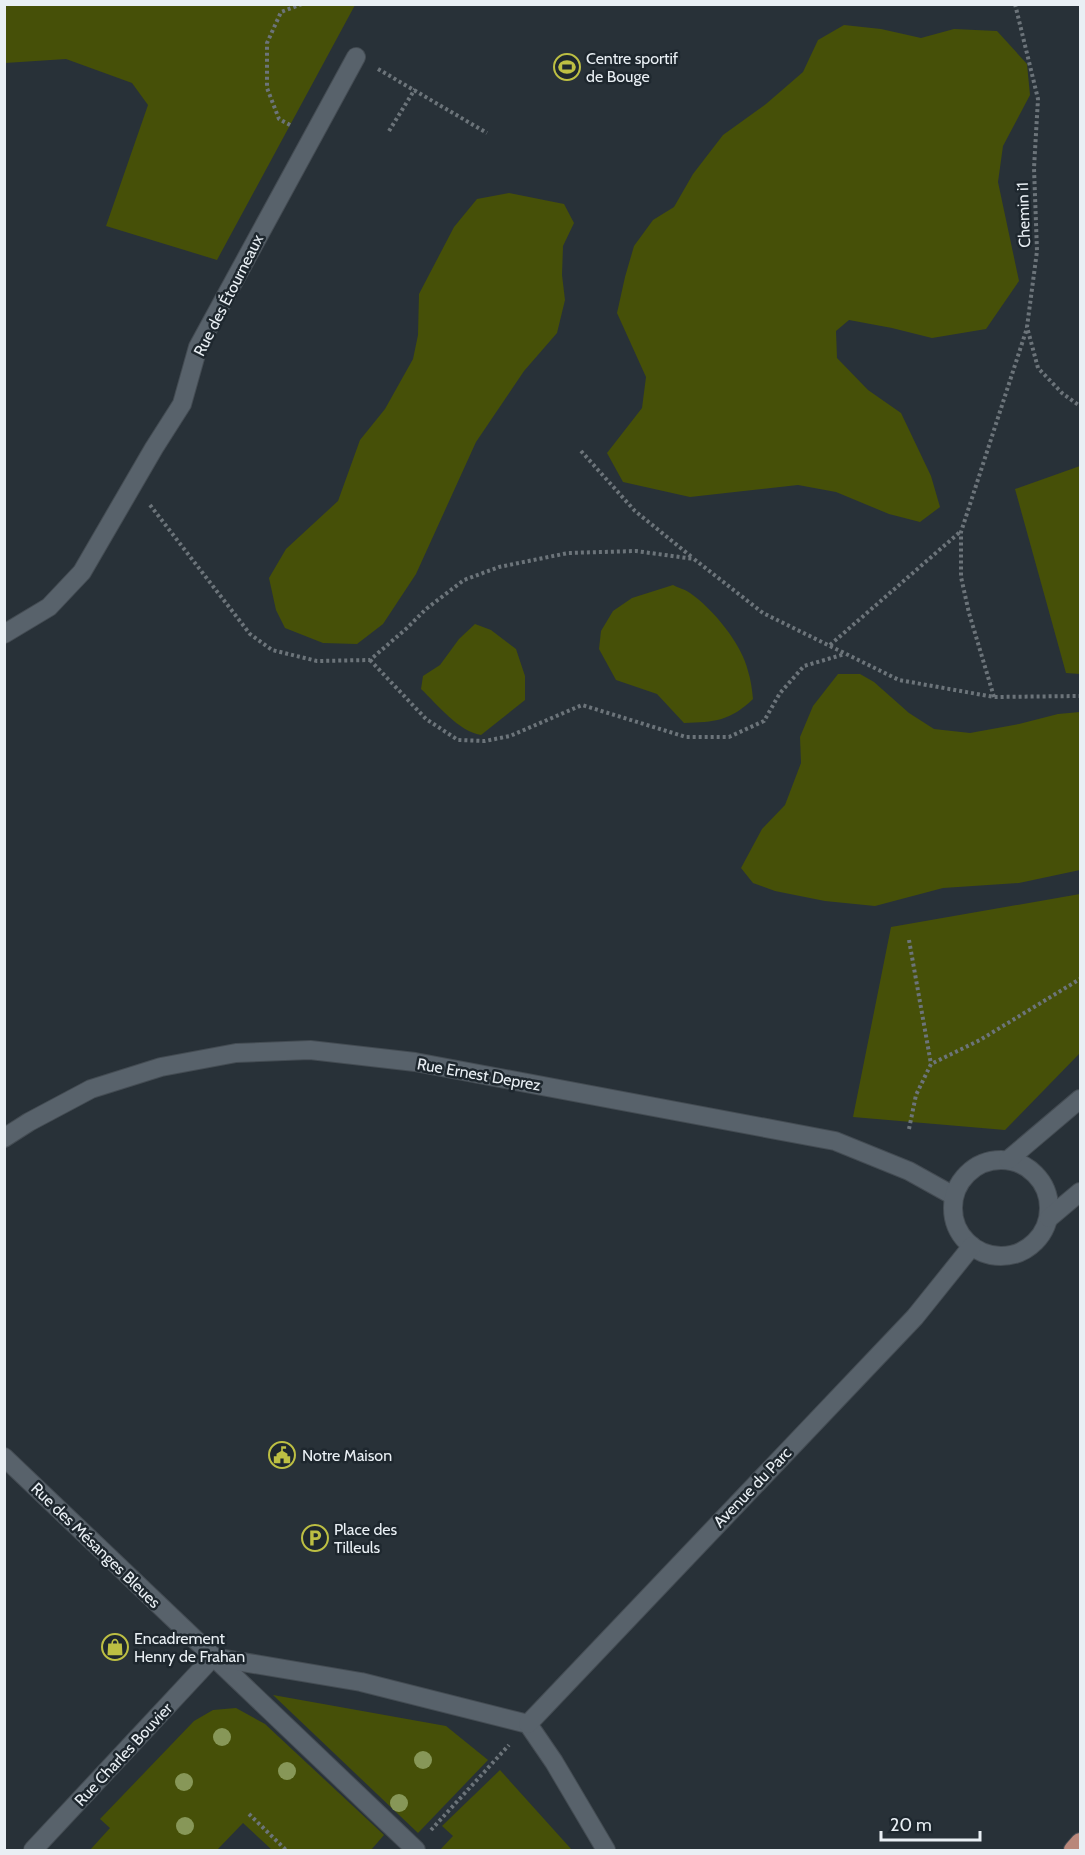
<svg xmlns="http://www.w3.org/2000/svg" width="1085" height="1855" viewBox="0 0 1085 1855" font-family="Cabin,sans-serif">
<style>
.green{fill:#465008}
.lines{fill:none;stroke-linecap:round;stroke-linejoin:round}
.minor-casing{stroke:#444c53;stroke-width:20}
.major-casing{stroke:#444c53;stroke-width:20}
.path{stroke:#6c747a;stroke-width:4;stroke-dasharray:3 3;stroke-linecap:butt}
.minor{stroke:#58626b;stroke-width:18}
.major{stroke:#b9877a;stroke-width:18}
.tree{fill:#879758}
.labels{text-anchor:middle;stroke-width:5;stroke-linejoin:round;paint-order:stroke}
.poi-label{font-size:16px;fill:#e9eff4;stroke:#1e272e;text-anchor:start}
.street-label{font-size:16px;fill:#e9eff4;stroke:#1e272e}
</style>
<rect width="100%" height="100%" fill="#283138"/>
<g class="green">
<path d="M5,4H355V5L217,260L106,226L148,105L132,83L66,59L5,63Z"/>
<path d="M844,25L881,29L921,38L954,29L997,31L1027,64L1030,95L1003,146L998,182L1019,281L986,329L932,338L892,328L849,320L836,331L837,358L868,390L901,413L931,476L940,507L920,522L889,514L836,492L798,485L690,497L623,482L607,453L642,408L646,377L617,313L625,277L634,246L653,220L674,207L693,174L723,135L766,104L803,72L818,40Z"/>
<path d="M509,193L564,204L574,223L563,246L562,275L565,300L557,333L524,371L476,442L416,574L383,624L357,644L323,643L285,628L276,610L269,578L286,549L338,501L360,440L385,409L413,359L418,335L419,294L454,227L477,199Z"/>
<path d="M1080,466V674L1066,673L1015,489Z"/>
<path d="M673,585C678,588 685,589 690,593C713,609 742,644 748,671C751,680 752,690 753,699C730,721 715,722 684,723L657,694L616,680L599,649L601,631L613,611L632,598Z"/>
<path d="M475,624L491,630L516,649L525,676V700L481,735C458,731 438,705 421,689L423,676L440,665L459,639Z"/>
<path d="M838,674H860L874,682L909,713L934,729L970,733L1019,724L1058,714L1080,712V870L1019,883L943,888L875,906L825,901L775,891L753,883L741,868L762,829L785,805L801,763L800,737L813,706Z"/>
<path d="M1080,894V1053L1005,1130L853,1117L891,927Z"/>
<path d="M273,1695L446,1726L488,1760L418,1833Z"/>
<path d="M236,1708L265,1724L384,1835L371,1850H272L243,1823L217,1850H90L110,1828L100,1819L194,1721L213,1710Z"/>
<path d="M500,1770L572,1850H440L453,1836L442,1826Z"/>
</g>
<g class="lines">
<defs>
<g id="minor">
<path d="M4,634L49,607L82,572L154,448L182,404L198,347L356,57"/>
<path d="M4,1138L29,1122L91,1089L161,1067L236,1053L310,1050L415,1062L835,1141L909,1171L954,1196"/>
<circle cx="1001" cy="1208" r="48"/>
<path d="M1008,1160L1080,1099"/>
<path d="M1049,1218L1080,1192"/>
<path d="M4,1457L416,1850"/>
<path d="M213,1657L361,1682L528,1724L554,1762L606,1850"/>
<path d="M528,1724L915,1317L972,1246"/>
<path d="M33,1850L213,1657"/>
</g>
<path id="major" d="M1073,1850L1080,1842"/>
</defs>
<use href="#minor" class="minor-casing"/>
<use href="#major" class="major-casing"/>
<g class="path">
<path d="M1015,4L1038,99L1034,168L1037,251L1027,327L1038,368L1062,393L1080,406"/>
<path d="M378,69L487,133"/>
<path d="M290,125L279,119L267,88V43L281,12L302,4"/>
<path d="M389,131L415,89"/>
<path d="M581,451L635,511L693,558"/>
<path d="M150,505L250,634L272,650L317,661L370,660L407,628L426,609L464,580L499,567L568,553L636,551L694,559L763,613L899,680L994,697L1080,696"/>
<path d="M830,645L960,532"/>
<path d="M370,660L426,719L458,740L485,741L510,736L582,705L686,737H729L764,721L780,693L804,666L845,654"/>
<path d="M994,697L969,613L961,577V532L1027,328"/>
<path d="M909,940L931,1064"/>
<path d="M909,1129L916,1095L931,1064L980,1040L1080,979"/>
<path d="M249,1814L286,1850"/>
<path d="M431,1830L509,1745"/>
</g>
<use href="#minor" class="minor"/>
<use href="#major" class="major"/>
</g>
<g class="tree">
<circle cx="222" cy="1737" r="9"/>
<circle cx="423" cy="1760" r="9"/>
<circle cx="287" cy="1771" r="9"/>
<circle cx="184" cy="1782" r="9"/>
<circle cx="399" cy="1803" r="9"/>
<circle cx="185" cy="1826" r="9"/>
</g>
<defs>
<symbol id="stadium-ring" viewBox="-11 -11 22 22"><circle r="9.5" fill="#1e272e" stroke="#bdbf43" stroke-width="1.5"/><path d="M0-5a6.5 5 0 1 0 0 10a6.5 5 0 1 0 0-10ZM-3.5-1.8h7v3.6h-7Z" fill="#bdbf43"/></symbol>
<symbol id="civic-ring" viewBox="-11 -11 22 22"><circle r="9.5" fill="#1e272e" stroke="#bdbf43" stroke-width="1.5"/><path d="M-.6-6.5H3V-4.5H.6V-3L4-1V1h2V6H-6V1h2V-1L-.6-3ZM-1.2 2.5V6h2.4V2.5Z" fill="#bdbf43"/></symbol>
<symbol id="parking-ring" viewBox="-11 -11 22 22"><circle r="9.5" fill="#1e272e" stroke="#bdbf43" stroke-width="1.5"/><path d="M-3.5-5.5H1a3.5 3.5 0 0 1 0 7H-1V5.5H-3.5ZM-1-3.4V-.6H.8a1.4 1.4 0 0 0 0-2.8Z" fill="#bdbf43"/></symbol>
<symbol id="shop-ring" viewBox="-11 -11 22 22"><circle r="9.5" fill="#1e272e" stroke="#bdbf43" stroke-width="1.5"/><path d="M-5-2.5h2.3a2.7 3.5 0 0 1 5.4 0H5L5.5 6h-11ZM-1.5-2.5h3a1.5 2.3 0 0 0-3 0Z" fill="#bdbf43"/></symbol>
</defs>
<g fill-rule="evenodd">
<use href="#stadium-ring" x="552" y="52" width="30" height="30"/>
<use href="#civic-ring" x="267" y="1440" width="30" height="30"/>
<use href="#parking-ring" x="300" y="1523" width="30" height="30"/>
<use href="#shop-ring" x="100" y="1632" width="30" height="30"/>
</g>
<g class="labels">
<g class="poi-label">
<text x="586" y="64">Centre sportif<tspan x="586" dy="18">de Bouge</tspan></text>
<text x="302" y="1461">Notre Maison</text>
<text x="334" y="1535">Place des<tspan x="334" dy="18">Tilleuls</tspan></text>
<text x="134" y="1644">Encadrement<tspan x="134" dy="18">Henry de Frahan</tspan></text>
</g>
<g class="street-label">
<text transform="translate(1023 215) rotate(-92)" y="6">Chemin i1</text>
<text transform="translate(228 295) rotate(-63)" y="6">Rue des Étourneaux</text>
<text transform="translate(479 1074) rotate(10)" y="6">Rue Ernest Deprez</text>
<text transform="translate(752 1487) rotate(-46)" y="6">Avenue du Parc</text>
<text transform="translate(96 1545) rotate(44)" y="6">Rue des Mésanges Bleues</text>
<text transform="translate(123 1754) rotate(-47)" y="6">Rue Charles Bouvier</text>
</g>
</g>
<rect width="1085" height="1855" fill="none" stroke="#e9eff4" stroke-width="12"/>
<path d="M881 1831v9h99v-9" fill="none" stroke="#e9eff4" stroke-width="3"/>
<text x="890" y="1831" font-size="18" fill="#e9eff4" stroke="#1e272e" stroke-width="4.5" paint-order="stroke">20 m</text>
</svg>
